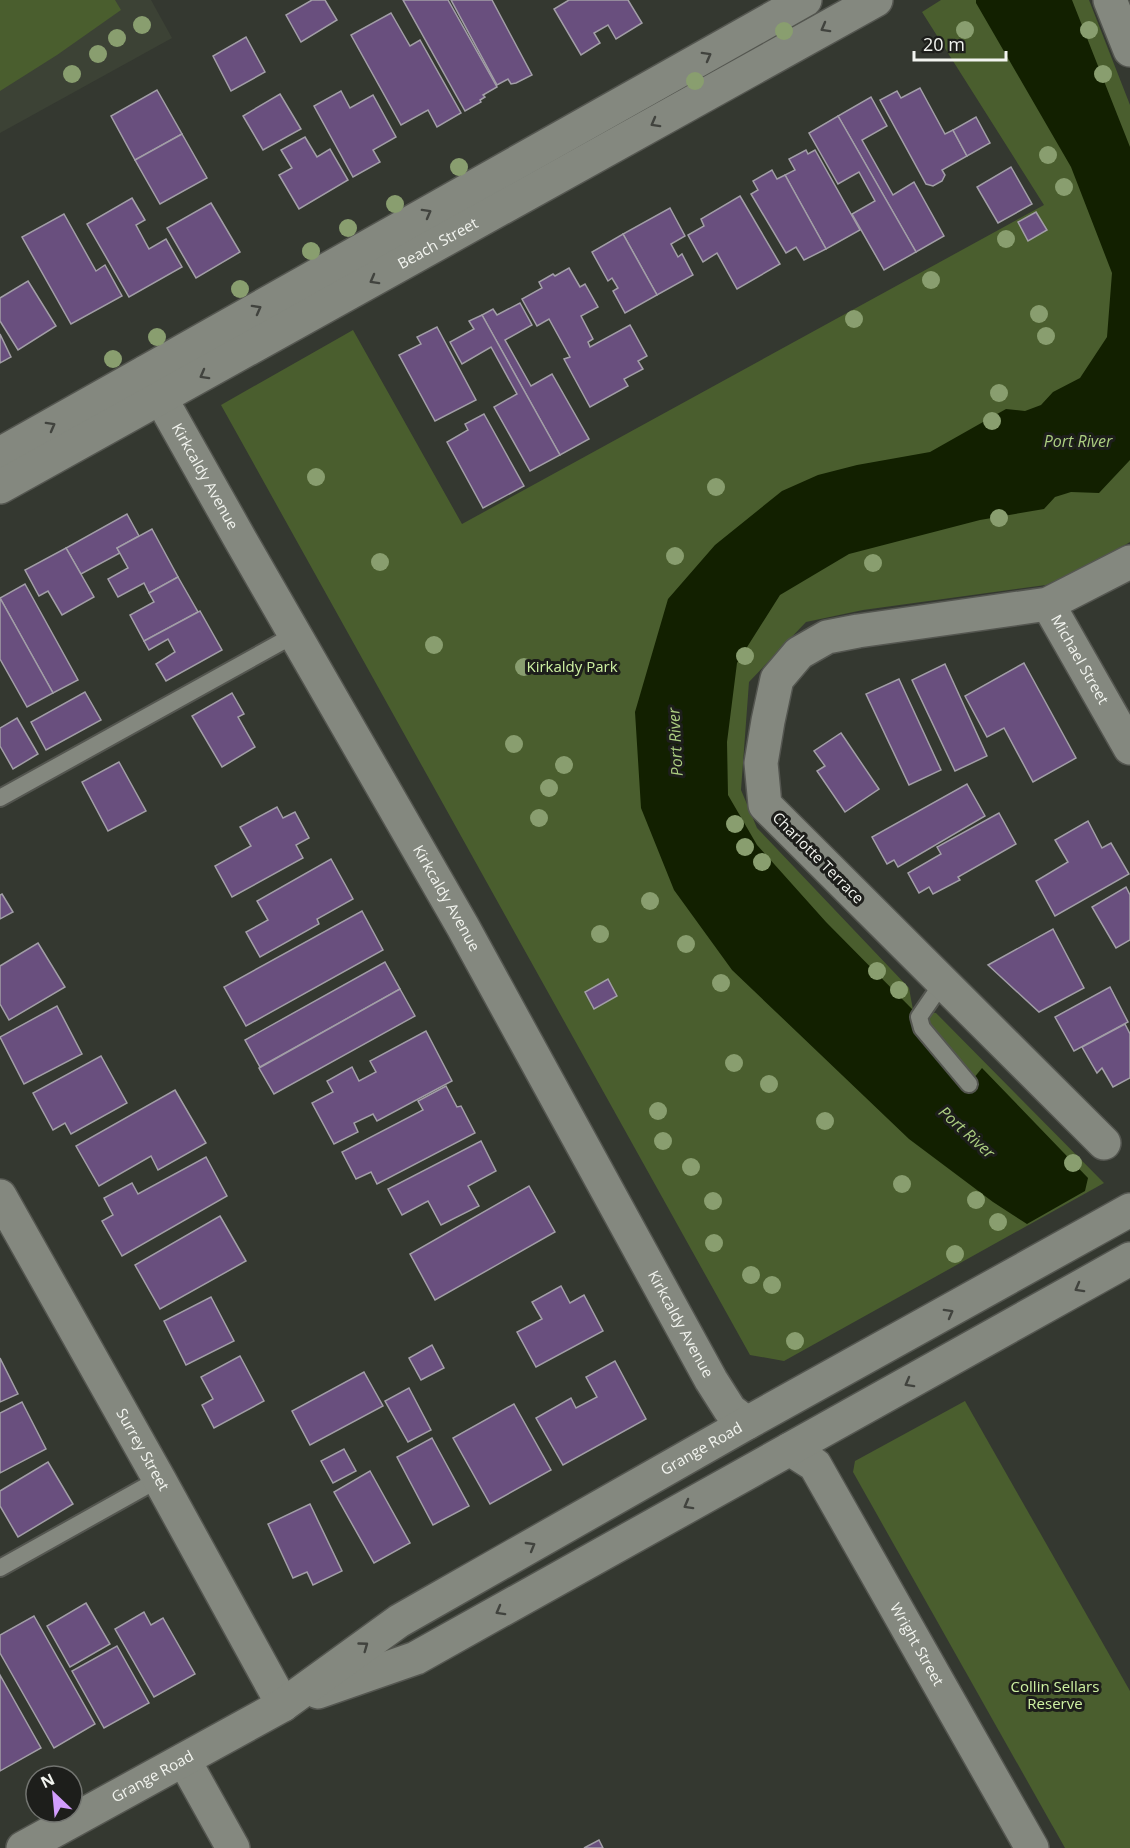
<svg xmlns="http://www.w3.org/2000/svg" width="1130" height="1848" viewBox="0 0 1130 1848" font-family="'Open Sans',sans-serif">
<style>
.built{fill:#3c4235}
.green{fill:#4a5e2e}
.water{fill:#122000}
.building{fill:#694f7e;stroke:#a29ea7;stroke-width:1.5}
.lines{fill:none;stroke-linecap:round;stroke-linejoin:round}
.service-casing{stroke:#545650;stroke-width:20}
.minor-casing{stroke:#545650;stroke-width:36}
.tertiary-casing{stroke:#545650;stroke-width:36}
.secondary-casing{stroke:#545650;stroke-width:36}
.service{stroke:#84887f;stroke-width:16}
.minor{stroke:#84887f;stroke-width:33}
.tertiary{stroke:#84887f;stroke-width:33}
.secondary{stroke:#84887f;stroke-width:33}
.tree{fill:#899e6f}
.oneway{stroke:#41433e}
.labels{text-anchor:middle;stroke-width:6;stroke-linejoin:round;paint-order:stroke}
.street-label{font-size:15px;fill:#f2f4ef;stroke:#1d1e1b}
.park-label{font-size:15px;fill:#cff2a3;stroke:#1d1e1b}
.water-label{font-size:16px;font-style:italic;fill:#acce81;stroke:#1d1e1b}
</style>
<rect width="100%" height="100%" fill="#343830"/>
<path class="built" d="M0,0H151L172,38L0,133Z"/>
<g class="green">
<path d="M0,0H115L121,10L57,55L0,91Z"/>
<path d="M941,0H1089L1130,105V542L1094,563L1046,585L863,610L806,622L749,682L741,790L757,828L909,988L913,1010L936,1013L1104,1183L784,1361L750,1355L221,405L353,330L462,524L1044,205L922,12Z"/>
<path d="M965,1401L1130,1691V1848H1065L853,1472L855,1461Z"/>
</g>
<path class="water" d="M976,0H1072L1130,147V460L1099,493L1071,492L1055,497L1044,509L980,520L849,554L780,595L737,663L727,742L728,795L757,845L826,922L913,1010L911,1018L914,1033L962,1087L969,1084L982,1068L1088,1178L1085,1191L1027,1224L993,1202L909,1139L732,970L674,890L641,808L635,712L668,599L715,545L782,491L818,475L857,465L930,452L1006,409L1025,411L1041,405L1053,392L1080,378L1107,337L1112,273L1071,167L976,3Z"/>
<g class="building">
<path d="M312,0H325L337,20L301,42L286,15Z"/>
<path d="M403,0H448L497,87L483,95L485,97L480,100L481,102L465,111Z"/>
<path d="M451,0H492L532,75L516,83L511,84L508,79L497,85Z"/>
<path d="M569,0H628L642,23L616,39L608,25L594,33L600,43L581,55L554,9Z"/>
<path d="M391,13L410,46L420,40L461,113L437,127L428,110L401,125L351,35Z"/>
<path d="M246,37L265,72L231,91L213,56Z"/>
<path d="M920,88L945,134L953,130L967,156L942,170L945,175L942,181L933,186L926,184L880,100L897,91L901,98Z"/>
<path d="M157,90L182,134L135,160L111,116Z"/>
<path d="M341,91L350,108L373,95L396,137L373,150L380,162L353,177L314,106Z"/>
<path d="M280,94L301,129L263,150L243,116Z"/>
<path d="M871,97L887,126L862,140L893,195L914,182L944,236L916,252L838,116Z"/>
<path d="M838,116L916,252L884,270L852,214L875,201L859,172L838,184L809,133Z"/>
<path d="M976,117L990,143L967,156L953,130Z"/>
<path d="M182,134L207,178L160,204L135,160Z"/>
<path d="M305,137L317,157L330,149L348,180L299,209L279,175L292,168L281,150Z"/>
<path d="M806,150L808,154L815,150L860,230L826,249L785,175L795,170L789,159Z"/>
<path d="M1011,167L1032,204L998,223L977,187Z"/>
<path d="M772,170L777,179L785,175L826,249L804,260L796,247L786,253L751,194L758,190L753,181Z"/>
<path d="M740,196L780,264L737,289L717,253L703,262L688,235L704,226L701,219Z"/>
<path d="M132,198L145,220L136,225L149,249L166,239L182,267L129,297L87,224Z"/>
<path d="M211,203L240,252L196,278L167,228Z"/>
<path d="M670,208L685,236L671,244L678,257L682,254L693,275L657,295L623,234Z"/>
<path d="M1036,212L1047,230L1028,241L1018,222Z"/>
<path d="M64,214L96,271L105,265L122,296L71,324L22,237Z"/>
<path d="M623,234L657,295L625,313L613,291L618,288L612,278L608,281L592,252Z"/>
<path d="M569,268L580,287L585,284L598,307L581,316L593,339L588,342L590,347L630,325L647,356L638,361L643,369L624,379L628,386L590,407L564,359L570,357L549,319L537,326L522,299L542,288L539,282L553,274L555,276Z"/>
<path d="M28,281L56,326L18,350L0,321V298Z"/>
<path d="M520,303L532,325L505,340L531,386L552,374L589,439L560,455L482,315L493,309L497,315Z"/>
<path d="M482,315L560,455L530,471L494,407L517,394L491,347L462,364L450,342L474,329L469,321Z"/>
<path d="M437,327L476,400L435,421L399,355L421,344L417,337Z"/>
<path d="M0,334L11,357L0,363Z"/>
<path d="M484,414L524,486L483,508L447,442L468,430L465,424Z"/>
<path d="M127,514L139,536L117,548L120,553L81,574L66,548Z"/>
<path d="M152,529L178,577L149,593L144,583L118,597L108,579L128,568L117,548Z"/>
<path d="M66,548L94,597L62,615L48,591L39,596L25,570Z"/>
<path d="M178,577L198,612L144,641L130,615L154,602L149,593Z"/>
<path d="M25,584L78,680L53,693L0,598Z"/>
<path d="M0,598L53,693L27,707L0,659Z"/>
<path d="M200,611L222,650L166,681L156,664L175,652L168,639L149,650L144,641Z"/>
<path d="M1024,663L1076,758L1033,782L1004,728L987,737L965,696Z"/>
<path d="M945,664L987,756L955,771L912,680Z"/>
<path d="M899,679L941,770L909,785L866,694Z"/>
<path d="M85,692L101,720L46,750L31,722Z"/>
<path d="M232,693L244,714L238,717L255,747L222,767L192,716Z"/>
<path d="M17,718L38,754L13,769L0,746V728Z"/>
<path d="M841,733L879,789L845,812L817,771L825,766L814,751Z"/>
<path d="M119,762L146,811L108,831L82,782Z"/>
<path d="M967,784L985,816L898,867L894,860L887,864L872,837Z"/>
<path d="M277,807L283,818L295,812L309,838L296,845L303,858L232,897L215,866L251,846L240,827Z"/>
<path d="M999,813L1016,844L958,877L960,880L933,894L929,887L919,893L908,873L941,854L937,847Z"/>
<path d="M1088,821L1102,848L1111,843L1129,874L1055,916L1036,881L1068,862L1055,840Z"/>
<path d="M331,859L353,899L317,919L319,924L260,957L246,932L268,920L257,901Z"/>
<path d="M1126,887L1130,895V940L1116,948L1092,907Z"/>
<path d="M2,894L13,912L0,919V895Z"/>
<path d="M362,911L383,950L246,1026L224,987Z"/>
<path d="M1053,929L1084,988L1039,1012L988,965Z"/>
<path d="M38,943L65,987L9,1020L0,1004V966Z"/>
<path d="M385,962L400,989L260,1067L245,1040Z"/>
<path d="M608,979L617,996L594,1009L585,992Z"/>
<path d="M1110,987L1128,1022L1074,1051L1055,1017Z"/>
<path d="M400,989L415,1016L274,1094L259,1068Z"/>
<path d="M57,1006L82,1054L24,1084L0,1037Z"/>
<path d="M1125,1024L1130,1034V1078L1113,1087L1102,1068L1097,1073L1082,1047Z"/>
<path d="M426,1031L452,1081L377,1121L373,1114L354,1123L358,1132L334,1144L312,1103L333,1092L327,1081L352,1067L359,1081L376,1072L370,1061Z"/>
<path d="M101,1056L127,1103L71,1134L65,1123L53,1130L33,1093Z"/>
<path d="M446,1086L457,1107L461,1106L475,1133L377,1184L371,1172L356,1179L342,1152L423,1110L418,1101Z"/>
<path d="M175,1090L206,1143L158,1170L151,1156L99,1186L76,1146Z"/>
<path d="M481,1141L496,1171L468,1186L479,1206L441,1225L428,1201L402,1215L388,1189Z"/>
<path d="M206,1157L227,1196L122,1256L102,1221L113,1215L104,1198L132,1183L138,1194Z"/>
<path d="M529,1186L555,1232L435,1300L410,1254Z"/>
<path d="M220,1216L246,1261L160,1309L135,1265Z"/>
<path d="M561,1286L570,1303L584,1295L603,1331L536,1367L517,1332L542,1319L532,1302Z"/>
<path d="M211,1297L234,1341L186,1365L164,1321Z"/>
<path d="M432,1345L444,1368L421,1380L409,1358Z"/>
<path d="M240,1356L264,1401L214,1428L202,1405L213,1399L201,1377Z"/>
<path d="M0,1358L18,1394L0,1402Z"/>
<path d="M615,1361L646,1419L563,1465L536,1418L571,1398L576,1408L597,1397L586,1377Z"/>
<path d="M364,1372L383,1406L310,1445L292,1411Z"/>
<path d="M409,1388L431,1430L408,1442L385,1401Z"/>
<path d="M22,1402L46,1449L0,1473V1413Z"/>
<path d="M514,1404L551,1470L490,1504L453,1438Z"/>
<path d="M432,1438L469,1506L433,1525L397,1457Z"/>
<path d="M344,1449L356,1471L333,1483L321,1461Z"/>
<path d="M48,1462L73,1504L18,1537L0,1506V1491Z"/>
<path d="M370,1471L410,1543L374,1563L334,1492Z"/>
<path d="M310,1504L342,1571L313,1585L307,1572L293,1578L268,1524Z"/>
<path d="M86,1603L110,1644L70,1667L47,1626Z"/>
<path d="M144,1612L151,1625L163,1618L195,1674L154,1697L115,1629Z"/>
<path d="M34,1616L95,1724L54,1748L0,1653V1635Z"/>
<path d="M117,1646L149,1703L104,1728L72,1671Z"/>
<path d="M0,1675L41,1748L0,1771Z"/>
<path d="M599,1840L603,1848H584Z"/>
</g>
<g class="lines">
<defs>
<g id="service">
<path d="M0,798L294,635"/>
<path d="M943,982L919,1017L922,1028L969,1084"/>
<path d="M0,1568L159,1479"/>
</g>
<g id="minor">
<path d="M1110,0L1130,50"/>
<path id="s1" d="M146,372L240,539L463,927L711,1380L730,1410L747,1423"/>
<path d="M0,454L805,0"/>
<path id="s2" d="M0,487L876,0"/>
<path id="s3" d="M1048,604L1130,748"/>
<path d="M1104,1143L765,805L761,763L768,721L777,679L799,653L827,637L858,631L1048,604L1130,562"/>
<path id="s4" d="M0,1196L159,1479L283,1705"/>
<path id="s5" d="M790,1449L815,1465L1032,1848"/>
</g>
<path id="tertiary" d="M184,1760L233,1848"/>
<g id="secondary">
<path d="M318,1692L416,1658L1130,1259"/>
<path id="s6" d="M23,1848L283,1705L399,1621L747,1423L1130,1210"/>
</g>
</defs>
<use href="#service" class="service-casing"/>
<use href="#minor" class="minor-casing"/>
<use href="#tertiary" class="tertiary-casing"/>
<use href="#secondary" class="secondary-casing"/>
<use href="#service" class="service"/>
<use href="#minor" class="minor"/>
<use href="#tertiary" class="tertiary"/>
<use href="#secondary" class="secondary"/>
</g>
<g class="tree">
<circle cx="142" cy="25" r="9"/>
<circle cx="965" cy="30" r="9"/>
<circle cx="1089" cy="30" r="9"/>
<circle cx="784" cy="31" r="9"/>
<circle cx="117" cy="38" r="9"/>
<circle cx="98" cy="54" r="9"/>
<circle cx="72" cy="74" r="9"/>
<circle cx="1103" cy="74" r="9"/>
<circle cx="695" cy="81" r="9"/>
<circle cx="1048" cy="155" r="9"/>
<circle cx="459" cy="167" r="9"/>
<circle cx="1064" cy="187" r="9"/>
<circle cx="395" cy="204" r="9"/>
<circle cx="348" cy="228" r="9"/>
<circle cx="1006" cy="239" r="9"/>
<circle cx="311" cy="251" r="9"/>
<circle cx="931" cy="280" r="9"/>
<circle cx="240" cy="289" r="9"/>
<circle cx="1039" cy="314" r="9"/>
<circle cx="854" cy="319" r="9"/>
<circle cx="1046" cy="336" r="9"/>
<circle cx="157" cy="337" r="9"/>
<circle cx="113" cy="359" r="9"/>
<circle cx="999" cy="393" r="9"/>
<circle cx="992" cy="421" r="9"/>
<circle cx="316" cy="477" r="9"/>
<circle cx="716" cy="487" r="9"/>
<circle cx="999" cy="518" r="9"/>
<circle cx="675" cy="556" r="9"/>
<circle cx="380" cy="562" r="9"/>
<circle cx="873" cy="563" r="9"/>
<circle cx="434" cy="645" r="9"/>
<circle cx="745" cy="656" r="9"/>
<circle cx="524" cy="667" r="9"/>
<circle cx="514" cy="744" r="9"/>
<circle cx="564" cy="765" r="9"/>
<circle cx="549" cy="788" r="9"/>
<circle cx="539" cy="818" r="9"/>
<circle cx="735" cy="824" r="9"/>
<circle cx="745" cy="847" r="9"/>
<circle cx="762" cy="862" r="9"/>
<circle cx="650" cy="901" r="9"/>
<circle cx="600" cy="934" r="9"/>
<circle cx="686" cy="944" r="9"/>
<circle cx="877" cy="971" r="9"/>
<circle cx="721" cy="983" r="9"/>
<circle cx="899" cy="990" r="9"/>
<circle cx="734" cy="1063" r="9"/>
<circle cx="769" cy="1084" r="9"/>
<circle cx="658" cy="1111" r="9"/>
<circle cx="825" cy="1121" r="9"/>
<circle cx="663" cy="1141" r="9"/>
<circle cx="1073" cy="1163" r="9"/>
<circle cx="691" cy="1167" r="9"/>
<circle cx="902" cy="1184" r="9"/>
<circle cx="976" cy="1200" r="9"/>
<circle cx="713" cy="1201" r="9"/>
<circle cx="998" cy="1222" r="9"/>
<circle cx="714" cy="1243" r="9"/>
<circle cx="955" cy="1254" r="9"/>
<circle cx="751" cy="1275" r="9"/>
<circle cx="772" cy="1285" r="9"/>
<circle cx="795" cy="1341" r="9"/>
</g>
<defs><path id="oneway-chevron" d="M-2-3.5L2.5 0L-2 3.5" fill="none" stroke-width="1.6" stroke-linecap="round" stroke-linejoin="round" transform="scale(1.5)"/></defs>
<g class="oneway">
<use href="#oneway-chevron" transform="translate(825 28) rotate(151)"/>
<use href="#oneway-chevron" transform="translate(707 56) rotate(-29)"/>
<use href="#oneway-chevron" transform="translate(655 123) rotate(151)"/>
<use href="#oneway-chevron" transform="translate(427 213) rotate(-29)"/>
<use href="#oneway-chevron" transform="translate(374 280) rotate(151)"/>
<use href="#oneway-chevron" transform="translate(257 309) rotate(-29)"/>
<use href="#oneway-chevron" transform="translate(204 375) rotate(151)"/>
<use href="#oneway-chevron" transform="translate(51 426) rotate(-29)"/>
<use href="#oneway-chevron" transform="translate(1079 1288) rotate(151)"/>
<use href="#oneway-chevron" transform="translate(949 1313) rotate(-29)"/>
<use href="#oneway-chevron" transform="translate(909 1383) rotate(151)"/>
<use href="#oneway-chevron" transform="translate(688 1505) rotate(151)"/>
<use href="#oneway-chevron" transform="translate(531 1546) rotate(-30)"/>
<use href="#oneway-chevron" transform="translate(500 1611) rotate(151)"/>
<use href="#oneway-chevron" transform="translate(364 1646) rotate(-36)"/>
</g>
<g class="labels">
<g class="street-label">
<text dy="5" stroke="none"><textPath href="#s2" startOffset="501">Beach Street</textPath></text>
<text dy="5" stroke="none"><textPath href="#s1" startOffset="120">Kirkcaldy Avenue</textPath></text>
<text dy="5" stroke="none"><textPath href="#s3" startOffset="64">Michael Street</textPath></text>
<text transform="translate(818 858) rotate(45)" y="5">Charlotte Terrace</text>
<text dy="5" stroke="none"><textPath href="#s1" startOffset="606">Kirkcaldy Avenue</textPath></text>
<text dy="5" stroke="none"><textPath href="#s1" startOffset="1092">Kirkcaldy Avenue</textPath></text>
<text dy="5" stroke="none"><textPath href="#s6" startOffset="788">Grange Road</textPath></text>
<text dy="5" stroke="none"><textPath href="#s4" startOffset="291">Surrey Street</textPath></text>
<text dy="5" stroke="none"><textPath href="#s5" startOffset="236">Wright Street</textPath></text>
<text dy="5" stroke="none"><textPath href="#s6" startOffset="148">Grange Road</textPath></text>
</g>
<g class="park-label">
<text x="572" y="672">Kirkaldy Park</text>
<text x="1055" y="1692">Collin Sellars<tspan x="1055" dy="17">Reserve</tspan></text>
</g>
<g class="water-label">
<text x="1078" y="447">Port River</text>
<text transform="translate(675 742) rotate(-93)" y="6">Port River</text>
<text transform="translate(967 1132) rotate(42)" y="6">Port River</text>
</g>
</g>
<g transform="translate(54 1794) rotate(334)"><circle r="28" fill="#1d1e1b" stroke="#727470" stroke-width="1.5"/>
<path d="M0-4.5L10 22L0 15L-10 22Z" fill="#d29dfd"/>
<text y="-9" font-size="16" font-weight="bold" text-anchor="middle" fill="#f2f4ef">N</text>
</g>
<path d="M914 51v9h92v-9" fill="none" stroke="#f2f4ef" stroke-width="3"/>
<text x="923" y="51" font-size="18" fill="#f2f4ef" stroke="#1d1e1b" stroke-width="4.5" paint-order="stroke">20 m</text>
</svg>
